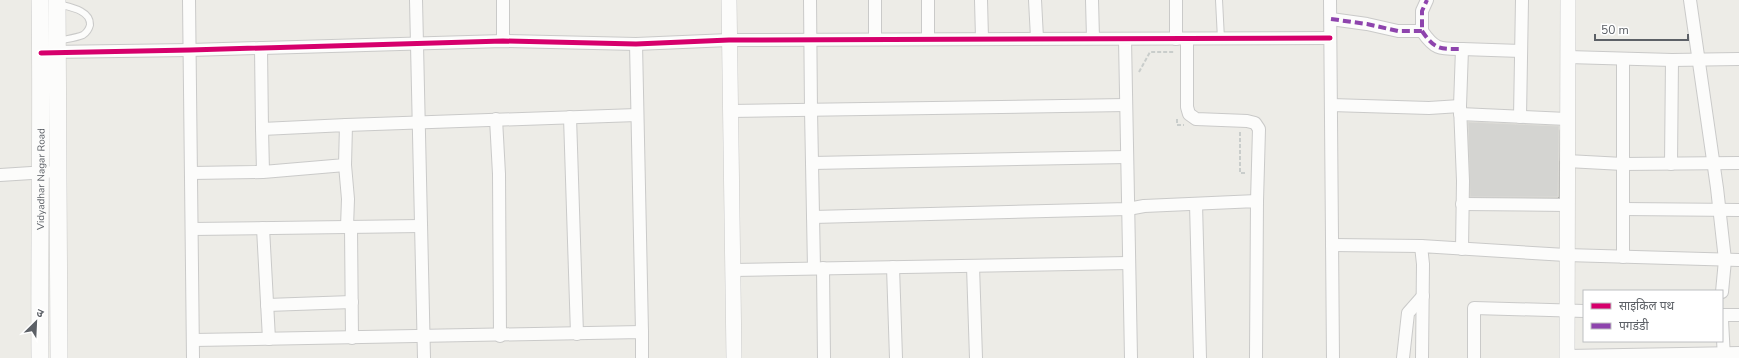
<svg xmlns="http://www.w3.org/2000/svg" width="1739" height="358" viewBox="0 0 1739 358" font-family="'Nunito Sans','Noto Sans Devanagari',sans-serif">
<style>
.building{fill:#d4d4d1;stroke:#dcdbd6;filter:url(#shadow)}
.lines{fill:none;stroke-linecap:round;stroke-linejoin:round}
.service-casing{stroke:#cacac9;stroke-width:8}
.minor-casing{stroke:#cacac9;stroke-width:14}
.tertiary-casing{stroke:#cacac9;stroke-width:16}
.secondary-casing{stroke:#c9c9c8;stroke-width:18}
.path{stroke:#c9cdcb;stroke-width:2;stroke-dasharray:4 2;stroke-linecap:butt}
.service{stroke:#fcfcfb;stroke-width:6}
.minor{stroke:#fcfcfb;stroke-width:12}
.tertiary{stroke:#fcfcfb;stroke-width:15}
.secondary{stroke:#fcfcfb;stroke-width:17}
.quiet{stroke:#8e44ad;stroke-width:4;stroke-dasharray:8 4;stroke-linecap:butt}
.cycleway-casing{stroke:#fff;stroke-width:8}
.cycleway{stroke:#d6006c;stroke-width:5}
.labels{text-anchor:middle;stroke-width:3;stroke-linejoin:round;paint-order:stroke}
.street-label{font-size:10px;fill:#5c6066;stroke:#fff}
</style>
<defs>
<filter id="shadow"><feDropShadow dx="2.5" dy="4.5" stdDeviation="0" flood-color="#0004"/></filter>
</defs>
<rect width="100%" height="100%" fill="#edece7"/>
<path class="building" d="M1468,122L1559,126L1558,197H1470Z"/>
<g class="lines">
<defs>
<g id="service">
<path d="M1219,0L1221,39"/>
<path d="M58,4C69,7 91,10 90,25C89,29 86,33 83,35C76,38 66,39 58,41"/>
</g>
<g id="minor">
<path d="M189,0L193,358"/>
<path d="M416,0L424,358"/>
<path d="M503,0V41"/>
<path d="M810,0L811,110L814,268"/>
<path d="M875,0V39"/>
<path d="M928,0V39"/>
<path d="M981,0L982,38"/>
<path d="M1035,0L1037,38"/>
<path d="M1092,0L1093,38"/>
<path d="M1330,0L1333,358"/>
<path d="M1690,0L1717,188L1725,260L1722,292"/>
<path d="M1331,19L1367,24L1398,31H1422V11L1427,0"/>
<path d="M1422,31C1435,50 1440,49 1462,49"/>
<path d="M1125,39L1131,358"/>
<path d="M1176,39V0"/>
<path d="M1187,39V107L1189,114L1196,119L1247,121L1255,123L1259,129L1257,201"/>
<path d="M636,44L642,332"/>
<path d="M261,48L262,129"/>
<path d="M49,52L190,50L503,41L636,44L729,40L1330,38"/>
<path d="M1568,57L1672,60L1739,59"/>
<path d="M1331,105L1429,108L1460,106L1463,181L1462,249"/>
<path d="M1460,106L1462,49L1521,51"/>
<path d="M730,111L1126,105"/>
<path d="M1460,114L1567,119"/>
<path d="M570,117L577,334"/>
<path d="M1520,117L1522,0"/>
<path d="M496,119L499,174L500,336"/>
<path d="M346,125L637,115"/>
<path d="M1567,161L1623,164L1739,163"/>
<path d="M812,163L1127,157"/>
<path d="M1671,164L1672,60"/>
<path d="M345,165L348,199L347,227"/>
<path d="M191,173L263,172L262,129L346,125L345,165L263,172"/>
<path d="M0,175L47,172"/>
<path d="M1196,204L1200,358"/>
<path d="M1462,204L1567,205"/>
<path d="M1623,209L1739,210"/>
<path d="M813,217L1128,209L1144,206L1257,201L1256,358"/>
<path d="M351,227L352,338"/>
<path d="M263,228L269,339"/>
<path d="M192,229L421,226"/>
<path d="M1332,245L1421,246"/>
<path d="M1623,257V59"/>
<path d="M973,266L976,358"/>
<path d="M893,267L896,358"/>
<path d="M823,268L824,358"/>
<path d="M733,270L1129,263"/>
<path d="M267,305L352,302"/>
<path d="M1722,315H1739"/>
<path d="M1722,320L1724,358"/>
<path d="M193,340L642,332V358"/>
<path d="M1567,356L1739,353"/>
<path d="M1403,358L1408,313L1423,296"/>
<path d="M1422,358L1423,264L1421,246L1566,255L1739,260"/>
<path d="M1474,358V308L1584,311"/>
</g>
<g id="tertiary">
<path d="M729,0L734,358"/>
<path d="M1567,358L1568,0"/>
</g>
<g id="secondary">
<path d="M57,0L59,358"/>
<path id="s1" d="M40,358C39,239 42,119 40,0"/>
</g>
</defs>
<use href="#service" class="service-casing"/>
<use href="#minor" class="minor-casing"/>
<use href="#tertiary" class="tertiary-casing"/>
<use href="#secondary" class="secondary-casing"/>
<g class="path">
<path d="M1139,72L1150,52H1175"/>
<path d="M1177,119V125H1184"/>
<path d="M1240,132V173H1247"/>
</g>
<use href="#service" class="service"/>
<use href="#minor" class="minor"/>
<use href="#tertiary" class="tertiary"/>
<use href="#secondary" class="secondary"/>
<g class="quiet">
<path d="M1331,19L1367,24L1398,31H1422V11L1427,0"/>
<path d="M1422,31C1435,50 1440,49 1462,49"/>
</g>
<defs>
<path id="cycleway" d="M41,53L190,50L503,41L636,44L729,40L1330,38"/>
</defs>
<use href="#cycleway" class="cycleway-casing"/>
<use href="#cycleway" class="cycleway"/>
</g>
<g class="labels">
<g class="street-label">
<text dy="4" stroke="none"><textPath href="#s1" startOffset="179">Vidyadhar Nagar Road</textPath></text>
</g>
</g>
<rect x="1583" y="290" width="140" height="52" fill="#ffffff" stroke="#bebfc2"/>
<rect x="1591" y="303" width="20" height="6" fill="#d6006c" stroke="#bebfc2"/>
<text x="1619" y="310" font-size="12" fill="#5c6066">साइकिल पथ</text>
<rect x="1591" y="323" width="20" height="6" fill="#8e44ad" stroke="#bebfc2"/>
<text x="1619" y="330" font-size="12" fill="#5c6066">पगडंडी</text>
<g transform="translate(36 322) rotate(24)" stroke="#ffffff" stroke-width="3" paint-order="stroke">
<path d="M0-3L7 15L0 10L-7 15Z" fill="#5c6066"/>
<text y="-6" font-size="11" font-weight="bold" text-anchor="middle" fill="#5c6066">उ</text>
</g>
<path d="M1595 34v6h93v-6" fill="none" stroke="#5c6066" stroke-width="2"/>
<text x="1601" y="34" font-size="12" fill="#5c6066" stroke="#ffffff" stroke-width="3" paint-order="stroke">50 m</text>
</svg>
